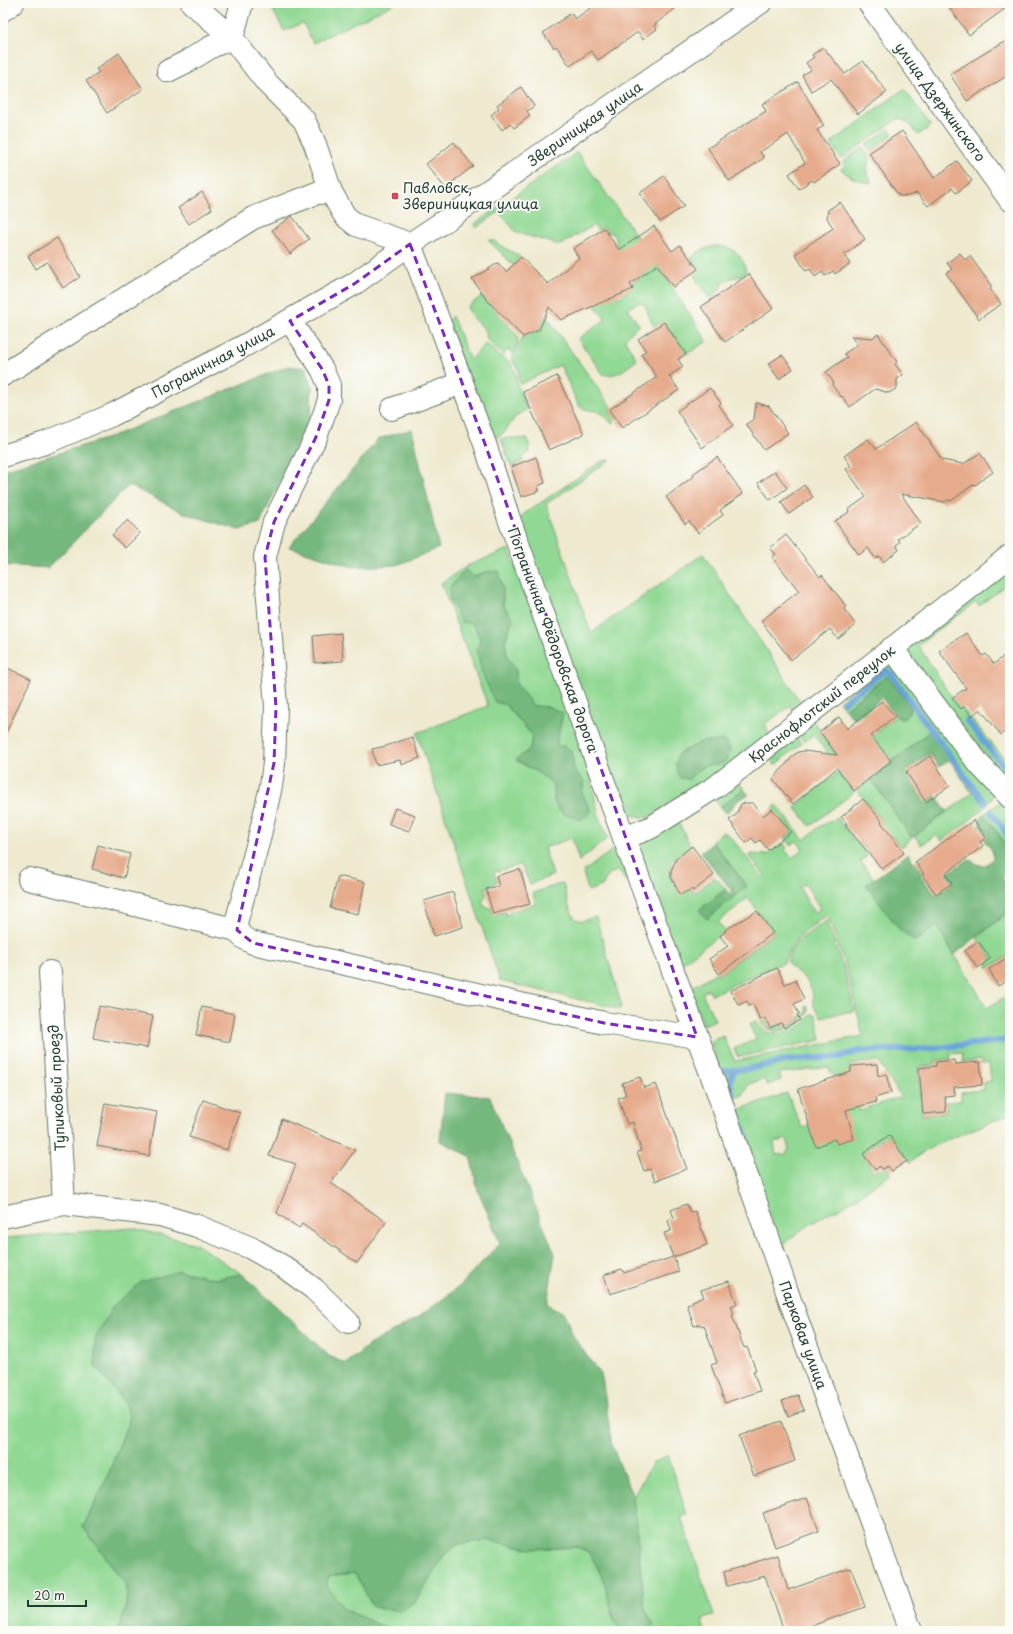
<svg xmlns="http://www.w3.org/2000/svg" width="1013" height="1634" viewBox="0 0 1013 1634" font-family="'Playpen Sans',sans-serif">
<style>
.green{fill:#90d893;stroke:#588a64;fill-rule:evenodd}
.forest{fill:#74b87d;stroke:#4a7a58}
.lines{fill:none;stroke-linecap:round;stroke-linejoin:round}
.stream{stroke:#6aa3d9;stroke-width:6}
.building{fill:#e6ab8c}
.minor-casing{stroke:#67796a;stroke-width:24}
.minor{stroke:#fff;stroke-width:22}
.marked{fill:none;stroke:#7b2cbf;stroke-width:3;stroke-dasharray:8 5;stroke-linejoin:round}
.poi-dot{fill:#d1495b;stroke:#fdfcf7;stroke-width:1.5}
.labels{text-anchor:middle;stroke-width:3.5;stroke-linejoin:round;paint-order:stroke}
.street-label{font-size:14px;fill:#1f3d34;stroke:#fdfcf7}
.poi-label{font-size:14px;fill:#1f3d34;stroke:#fdfcf7;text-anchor:start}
</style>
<rect width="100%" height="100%" fill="#fdfcf7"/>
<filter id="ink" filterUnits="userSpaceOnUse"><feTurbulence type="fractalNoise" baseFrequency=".025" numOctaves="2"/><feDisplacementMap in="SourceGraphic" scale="8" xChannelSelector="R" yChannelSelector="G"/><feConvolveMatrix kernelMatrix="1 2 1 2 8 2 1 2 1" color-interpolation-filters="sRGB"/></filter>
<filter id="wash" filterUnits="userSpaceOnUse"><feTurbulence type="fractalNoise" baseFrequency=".012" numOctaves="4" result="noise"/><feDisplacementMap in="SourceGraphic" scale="16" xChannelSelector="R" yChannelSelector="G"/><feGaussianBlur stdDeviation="0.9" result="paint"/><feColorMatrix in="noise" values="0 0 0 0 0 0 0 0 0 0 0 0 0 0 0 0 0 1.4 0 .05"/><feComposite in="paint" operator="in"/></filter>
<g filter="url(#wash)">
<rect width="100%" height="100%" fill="#eee9cf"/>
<g class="green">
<path d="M269,3H396L313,43L303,23L284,31Z"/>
<path d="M904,89L931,126L918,135C912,127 908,120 898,119L841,159L831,143Z"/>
<path d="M889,129L893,134L870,151L866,145Z"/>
<path d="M863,147L869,158L867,171L871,183C859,182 849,177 841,169L845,166L843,162Z"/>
<path d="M577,152L664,275L707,341L687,354L663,321L654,326L651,321L645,305L639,302L628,309L639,325L626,337L625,340L637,360C627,367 617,378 603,374L578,339L606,319L589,299L597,291L620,297L633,288L631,284L639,278L615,242L617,240L611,232L608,233L604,227L598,231L594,225L560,245L517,233L499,212L476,228L473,225Z"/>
<path d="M488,240L494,241L520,257L513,265Z"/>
<path d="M715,246C732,246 743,254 746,272C740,278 732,276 726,281C720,286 718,295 711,298L708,297L697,281L695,274L700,270L691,258L701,250Z"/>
<path d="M482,296L518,336L517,344L512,353L507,350L503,355L487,340L486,331L480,324L474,320L467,307Z"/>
<path d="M452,316L470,360L486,343L496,353L508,361L514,368L517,379V385L527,409L515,417L505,432L500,436L490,439L447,322Z"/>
<path d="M546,316L612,408L609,410L616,420L612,424C598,405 594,415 579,406L560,365L520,384L518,368L511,360L522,338L540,330Z"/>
<path d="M513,438L528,439L530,452L523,457V461L511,466L501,439Z"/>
<path d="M610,460L546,504L591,633L703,554L800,701L808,695L809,706L798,715L790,706L765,724L770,737L741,761L647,818L632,815L624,807L518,521L524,514L602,461Z"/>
<path d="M509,549L583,745L599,817L608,838L579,861L572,838L544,848L553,875L530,884L522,866L520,865L494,872L497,882L495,884L485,888L486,898L482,900L485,907L491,908L493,915L505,912L506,915L510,914V912L535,904L533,893L563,883L569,907L575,919L582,921L596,917L621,1004L620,1009L500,981L417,733L488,706L441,583L467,566ZM465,570L474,577L485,572L503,589V605L513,618L505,641L507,656L516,670V684L533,706L549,707L558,732L555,746L572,752L574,770L584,781L582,793L591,812L554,803L553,784L540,774L516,760L530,749L532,735L506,705L477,651L481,639L473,624L462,574Z"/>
<path d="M1010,560V581L979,606L976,602L918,645L952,698L962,708L1010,765V786L905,654L906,643Z"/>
<path d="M888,661L994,793C988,810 956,830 941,841L936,835L921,845L915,836L972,793L930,731L893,761L881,746L874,753L865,742L896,716L901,719C906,716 909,715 910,709L886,676L845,709L839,701Z"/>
<path d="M815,723L820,729L818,731L839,758L850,780L813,735L804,742L797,733Z"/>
<path d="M795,735L801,744L775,765L770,759L771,754Z"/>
<path d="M838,772L854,792L810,826L795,807Z"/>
<path d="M736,778L744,789L720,807L712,796Z"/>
<path d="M871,779L912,838L901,847L893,837L870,855L859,842L883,822L857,790Z"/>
<path d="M999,803L1006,805L1010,810V850L984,814Z"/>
<path d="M777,805L804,840L819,827L837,818L867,856L861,862L874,879L866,885L937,926L987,1008L1010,994V1114L933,1146L910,1162L889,1134L867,1149L868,1152L863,1156L874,1172L879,1169L882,1171L887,1167L891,1174L839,1209L828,1213L803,1229L789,1239L782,1249L732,1112L787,1093L802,1128L842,1115L832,1081L855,1097L860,1110L901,1097L878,1061L849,1065L850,1077C840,1079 831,1078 829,1067L779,1073L781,1080L767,1085L764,1079L749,1084L743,1095L728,1100L711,1041L723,1036L735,1061L863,1036L846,967L827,915C805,931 794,937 784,963L774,966L712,995L709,989L702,993L715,1020L704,1025L687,990L717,972L719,975L774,933L748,898L718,922L725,931L678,966L637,848L638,843L677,822L685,833L684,835L691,845L670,862L673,866C668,873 669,878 675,883H686L694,893L715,877L726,889L700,910L707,919L747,886L712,841L723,832L729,835L763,878L765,876L749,855L751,854L767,855L783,843L787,848L785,850L792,858L803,849L797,841L791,845L785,838L792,832L773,808ZM806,884L820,909L814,913L799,887ZM962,1053L963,1062L981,1060L982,1064L989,1063L991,1081L984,1082V1090L961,1092V1101L946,1102L947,1113L922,1115L918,1067L935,1065V1061L951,1059L950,1054ZM785,1139L788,1141L789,1148L786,1154L776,1155L774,1142L775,1141H782Z"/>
<path d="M615,848L619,850L628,879L625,881L619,870L609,874L602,886L588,891L583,872Z"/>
<path d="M1010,910V955L988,968V962L992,958L977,938Z"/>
<path d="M826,921L844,969L854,1011L821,1017L814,1006L812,990L805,979L791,967L788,962C789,943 812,931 826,921Z"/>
<path d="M808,1006V1012C800,1028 772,1040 760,1022L765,1020L770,1029L781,1024L783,1029L800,1020L799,1017L807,1012L805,1007Z"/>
<path d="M811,1014L816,1015L821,1040L738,1057L734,1049L756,1039L749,1024L756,1021C768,1045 801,1032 811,1014Z"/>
<path d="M133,1228L196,1244L242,1274L216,1279L179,1271L95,1366L124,1401L130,1417L106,1480L83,1527L127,1586L126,1608L117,1631H3V1238Z"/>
<path d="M668,1455L687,1515L681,1517L714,1615L702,1620L705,1631H448L439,1628L391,1631L344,1609L326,1585L329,1576L355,1573L373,1607L415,1602L444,1555L458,1544L487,1540L532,1549L580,1547L588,1552L603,1576L615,1623L654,1625L645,1610L633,1497L652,1464Z"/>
</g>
<g class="forest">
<path d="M288,366L306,368L312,385L311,414L260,524L239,530L184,513L129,485L48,568L3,565V470L105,439Z"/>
<path d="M412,429L439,548L397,565L353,567L289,547L378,439Z"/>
<path d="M465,570L474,577L485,572L499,571L503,589V605L513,618L505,641L507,656L516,670V684L533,706L549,707L563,713L556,746H564L572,752L574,770L584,781L582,793L591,812L581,820C555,812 555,811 553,784L540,774L516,760L530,749L532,735L506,705L495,702L482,673L477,651L480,639L473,624L461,622L450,599V587Z"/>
<path d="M887,676L910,705C910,712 908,716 901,719L896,716L882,698L859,717L853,718L845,709Z"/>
<path d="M930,731L950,760L939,767L930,754L910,768L914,774L909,778L925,803L936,796L947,811L912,838L871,779Z"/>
<path d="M722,740L728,743C733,752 727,764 717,765C712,766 708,765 704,767C698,770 693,775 689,779L680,778C675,772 675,760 679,753L704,741L713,742Z"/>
<path d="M744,789L749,795C735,798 733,810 725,813L720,807Z"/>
<path d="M984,814L1010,850V872L1002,878L1010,889V910L954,955L937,926L915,941L899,929L866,885L908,854L914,863L926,854L933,865L920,875L936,896L953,883L947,874L966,861L970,860L977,864L984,866L990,862L993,858L992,850L984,840L988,837C982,829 975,822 984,814Z"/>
<path d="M713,843L747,886L707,919L699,910L726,889L730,894L733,892L701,852Z"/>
<path d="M445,1093L490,1097L555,1254L547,1304L564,1313L574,1338L602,1377L612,1446L633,1497L645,1610L654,1625L647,1630H621L615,1623L603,1576L588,1552L579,1547L532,1549L487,1540L459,1544L444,1555L415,1602L400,1611L373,1607L355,1573L329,1576L326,1585L344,1609L391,1631H117L126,1608L127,1586L83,1527L106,1480L130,1418L124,1401L95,1366V1339L113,1306L141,1282L179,1271L216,1279L242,1274L329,1356L346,1364L369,1345L419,1317L460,1286L500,1243L478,1190L470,1156L440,1141Z"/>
</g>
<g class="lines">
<g class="stream">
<path d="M844,702L886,670L891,674L939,741"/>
<path d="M967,721L1010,774"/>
<path d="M941,743L985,803"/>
<path d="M991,812L1010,838"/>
<path d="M723,1071L748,1069L790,1060L838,1057L859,1051L925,1049L1010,1040"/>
<path d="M733,1097L730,1081L734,1070"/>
<path d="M737,1112L747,1140"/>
</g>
</g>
<g id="blocks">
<g class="building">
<path d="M598,3H682L654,25L657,29L643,39L638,32L598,60L591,51L570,66L556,46L554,48L543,33L571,13L575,19Z"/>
<path d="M946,3H1010V5L969,35Z"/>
<path d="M1010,38V74L967,101L950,74Z"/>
<path d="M823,47L845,74L863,61L887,92L858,114L831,79L811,91L802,75L811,70L806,63L814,57L812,55Z"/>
<path d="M119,53L143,89L107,113L86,81L99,72L96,69Z"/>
<path d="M798,82L824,126L817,130L840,164L814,182L812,180L799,189L789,174L805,163L788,134L760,152L764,158L729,181L708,148L766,111L762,104Z"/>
<path d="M521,87L534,106L527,111L530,116L514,128L510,123L502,130L491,115L499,108L497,105Z"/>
<path d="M902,131L934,178L957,161L972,181L956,193L952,188L928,206L917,193L909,196H899L869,153Z"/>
<path d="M454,142L473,166L445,188L426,164Z"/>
<path d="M664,176L684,206L660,222L640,193Z"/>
<path d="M202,192L212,209L189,224L178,208Z"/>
<path d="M840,202L865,239L844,255L850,264L835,274L833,271L825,276L822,272L815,277L810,269L806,271L795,254L833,228L827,218L828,210Z"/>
<path d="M292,216L309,239L290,254L272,230Z"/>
<path d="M654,226L672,251L680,245L698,269L673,287L657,265L630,284L633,289L561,320L549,307L539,330L523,337L486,299L472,279L498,263L506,272L521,257L548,284L579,258L573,249L604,228L619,250Z"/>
<path d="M57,238L80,277L63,288L47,262L36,269L28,256Z"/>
<path d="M960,253L965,260L970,256L992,287L990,289L1001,304L979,319L946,273L952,269L947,263Z"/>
<path d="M749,274L773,309L725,342L701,307Z"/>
<path d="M664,322L686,354L678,359L683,367L669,376L679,390L622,428L609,410L657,377L641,354L646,351L638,339Z"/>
<path d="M878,334L897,362L895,364L903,375L897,379V388L889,393L875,389L850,407L842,396L841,397L832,385L834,383L826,372L847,357L844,354L857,345L851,336L872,338Z"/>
<path d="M782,355L793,369L779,379L768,364Z"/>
<path d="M557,376L584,434L549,450L523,392Z"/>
<path d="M710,388L721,403L719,405L733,425L702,448L677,411Z"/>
<path d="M756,403L769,406L788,433L764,450L746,424L754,419Z"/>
<path d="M916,422L942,460L963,464L980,453L993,472L975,485L974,484L951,501L948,500L945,502L901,494L921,523L898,539L900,542L896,545L899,550L883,562L879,556L876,559L868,548L859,555L835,521L849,512L848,510L866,497L846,469L851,466L844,456L868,439L876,449Z"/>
<path d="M536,457L545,483L538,486L539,491L521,497L511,467Z"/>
<path d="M717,457L743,494L720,510L723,515L698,533L689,521L685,524L666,497L694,476L693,474Z"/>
<path d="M775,471L787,488L770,500L758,483Z"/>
<path d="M804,485L813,497L789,514L781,502Z"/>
<path d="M128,520L140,533L125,548L112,535Z"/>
<path d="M786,535L820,577L822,575L846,606L844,609L856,625L838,639L830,629L791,660L761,621L799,591L772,557L776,554L770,548Z"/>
<path d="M341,633L343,661L315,663L313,636Z"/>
<path d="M966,633L983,656L986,654L994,664L1010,651V728L1001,735L980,709L972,716L964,707L961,709L952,698L966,688L939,651Z"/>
<path d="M3,666L31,679L3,739Z"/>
<path d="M882,701L895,716L871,736L891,761L854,791L837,768L793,804L773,779L794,755L798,752L803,751L837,755L820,732L839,717L847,729Z"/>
<path d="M412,737L420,758L401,765L400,760L376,765L372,749L386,746Z"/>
<path d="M930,756L950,786L926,802L906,772Z"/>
<path d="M863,799L882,821L881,822L904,853L882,869L845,825L847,824L841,817Z"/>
<path d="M745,803H753L763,816L772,809L791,832L768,850L760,840L756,843L752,838L746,843L729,820L736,815L741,804Z"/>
<path d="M395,808L415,815L409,831L389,824Z"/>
<path d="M974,820L986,838L980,842L983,846L945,874L952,883L936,894L922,875L924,874L915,862Z"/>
<path d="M98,845L130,854L124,878L92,869Z"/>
<path d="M692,846L714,875L693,891L692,889L680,895L671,877V871L676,859Z"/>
<path d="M520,869L530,904L493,914L486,889L499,886L496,876Z"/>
<path d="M338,876L365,882L358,914L330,908Z"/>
<path d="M453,892L463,927L434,936L424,901Z"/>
<path d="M757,911L773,933L719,974L709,959L728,946L720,936L726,931L725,930Z"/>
<path d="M978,941L991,958L978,968L965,951Z"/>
<path d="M1010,956V979L998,986L989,969Z"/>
<path d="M777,968L785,984L795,980L804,999L794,1004L799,1014L797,1015L800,1020L784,1028L781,1023L770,1028L765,1018L760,1020L753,1004L749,1006L747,1001L739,1005L730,991Z"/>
<path d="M99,1006L153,1016L147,1048L93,1038Z"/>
<path d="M202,1007L235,1014L230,1042L196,1035Z"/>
<path d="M954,1060L955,1064L980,1062L982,1085L954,1087L955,1095L945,1096L946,1112L923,1114L919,1068L936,1066V1062Z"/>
<path d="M877,1064L878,1076L886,1074L891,1093L875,1098L876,1102L846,1110L854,1139L837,1144L835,1139L816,1147L798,1089L851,1072V1066Z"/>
<path d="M640,1077L644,1088L656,1084L687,1169L655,1181L650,1169L644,1171L637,1152L641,1151L633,1122L627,1124L618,1098L626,1095L622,1083Z"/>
<path d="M203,1100L240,1113L227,1150L189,1137Z"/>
<path d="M105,1103L157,1112L149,1156L97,1146Z"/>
<path d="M282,1119L355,1150L331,1183L386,1222L357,1263L302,1224L299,1228L277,1213L296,1164L269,1156Z"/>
<path d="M889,1135L907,1161L892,1171L888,1166L882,1169L880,1166L875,1170L863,1154Z"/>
<path d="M687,1204L690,1212L695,1211L707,1245L674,1257L679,1272L610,1294L604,1275L622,1269L624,1273L673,1257L664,1233L671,1231L668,1220L674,1218L671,1210Z"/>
<path d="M729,1281L737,1304L731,1306L734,1314L732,1315L744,1348L747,1347L756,1370L753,1371L760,1391L725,1403L711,1365L717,1363L704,1325L701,1326L700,1324L694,1326L687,1305L693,1303L692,1301L704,1297L701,1290Z"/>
<path d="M798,1395L804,1410L788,1416L782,1401Z"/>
<path d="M781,1421L795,1461L754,1476L739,1436Z"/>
<path d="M807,1498L819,1531L775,1547L763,1513Z"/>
<path d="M778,1555L788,1590L851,1568L865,1607L797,1631H784L765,1576L727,1586L724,1572Z"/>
</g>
</g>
</g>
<g filter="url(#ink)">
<use href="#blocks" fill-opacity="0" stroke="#67796a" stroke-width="1"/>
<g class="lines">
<defs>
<g id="minor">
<path d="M192,3L232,38L267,83L304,120L315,144L331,192L345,216L356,225L410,244"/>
<path d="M869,3L1010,200"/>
<path d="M3,10L13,3"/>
<path d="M168,71L188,61L211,47L232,38L242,3"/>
<path d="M410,244L485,444L508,516L624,838L717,1090L791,1303L911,1631"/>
<path d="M290,321L322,369L329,385V400L316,437L274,522L265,557L276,707L274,763L271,786L259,839L236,923C237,935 243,938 253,943L604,1023L697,1037"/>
<path d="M3,375L253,218L317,193L331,192"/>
<path d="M392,409L462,383"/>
<path d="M3,456L45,443L112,415L242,347L354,284L410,244L452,216L760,3"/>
<path d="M892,648L979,764L1010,797"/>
<path d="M624,838L650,828L717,786L1010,556"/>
<path d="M29,879L237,930"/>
<path d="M50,972L64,1204"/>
<path d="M3,1217L64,1204L160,1215L197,1226L251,1248L284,1267L314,1289L348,1322"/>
</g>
</defs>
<use href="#minor" class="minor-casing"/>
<use href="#minor" class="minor"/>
</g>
</g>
<path class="marked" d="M410,244L485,444L697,1037L604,1023L253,943L237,930L274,763L276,707L265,557L274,522L316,437L329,400V385L322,369L290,321L354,284Z"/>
<rect class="poi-dot" x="391" y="192" width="8" height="8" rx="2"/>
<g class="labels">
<g class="street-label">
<text transform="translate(940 102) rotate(54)" y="5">улица Дзержинского</text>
<text transform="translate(585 124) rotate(-35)" y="5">Звериницкая улица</text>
<text transform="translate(213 362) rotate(-28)" y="5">Пограничная улица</text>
<text transform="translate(553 640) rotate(70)" y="5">Пограничная Фёдоровская дорога</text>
<text transform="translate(822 704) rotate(-38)" y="5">Краснофлотский переулок</text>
<text transform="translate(57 1088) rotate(-93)" y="5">Тупиковый проезд</text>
<text transform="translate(803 1335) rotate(70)" y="5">Парковая улица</text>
</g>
<g class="poi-label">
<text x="403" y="193">Павловск,<tspan x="403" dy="16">Звериницкая улица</tspan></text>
</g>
</g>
<rect width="1013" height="1634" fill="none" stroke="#fdfcf7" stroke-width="16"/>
<path d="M28 1600v6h58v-6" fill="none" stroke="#1f3d34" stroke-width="2"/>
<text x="34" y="1600" font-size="12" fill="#1f3d34" stroke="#fdfcf7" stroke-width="3" paint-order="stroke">20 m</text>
</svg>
